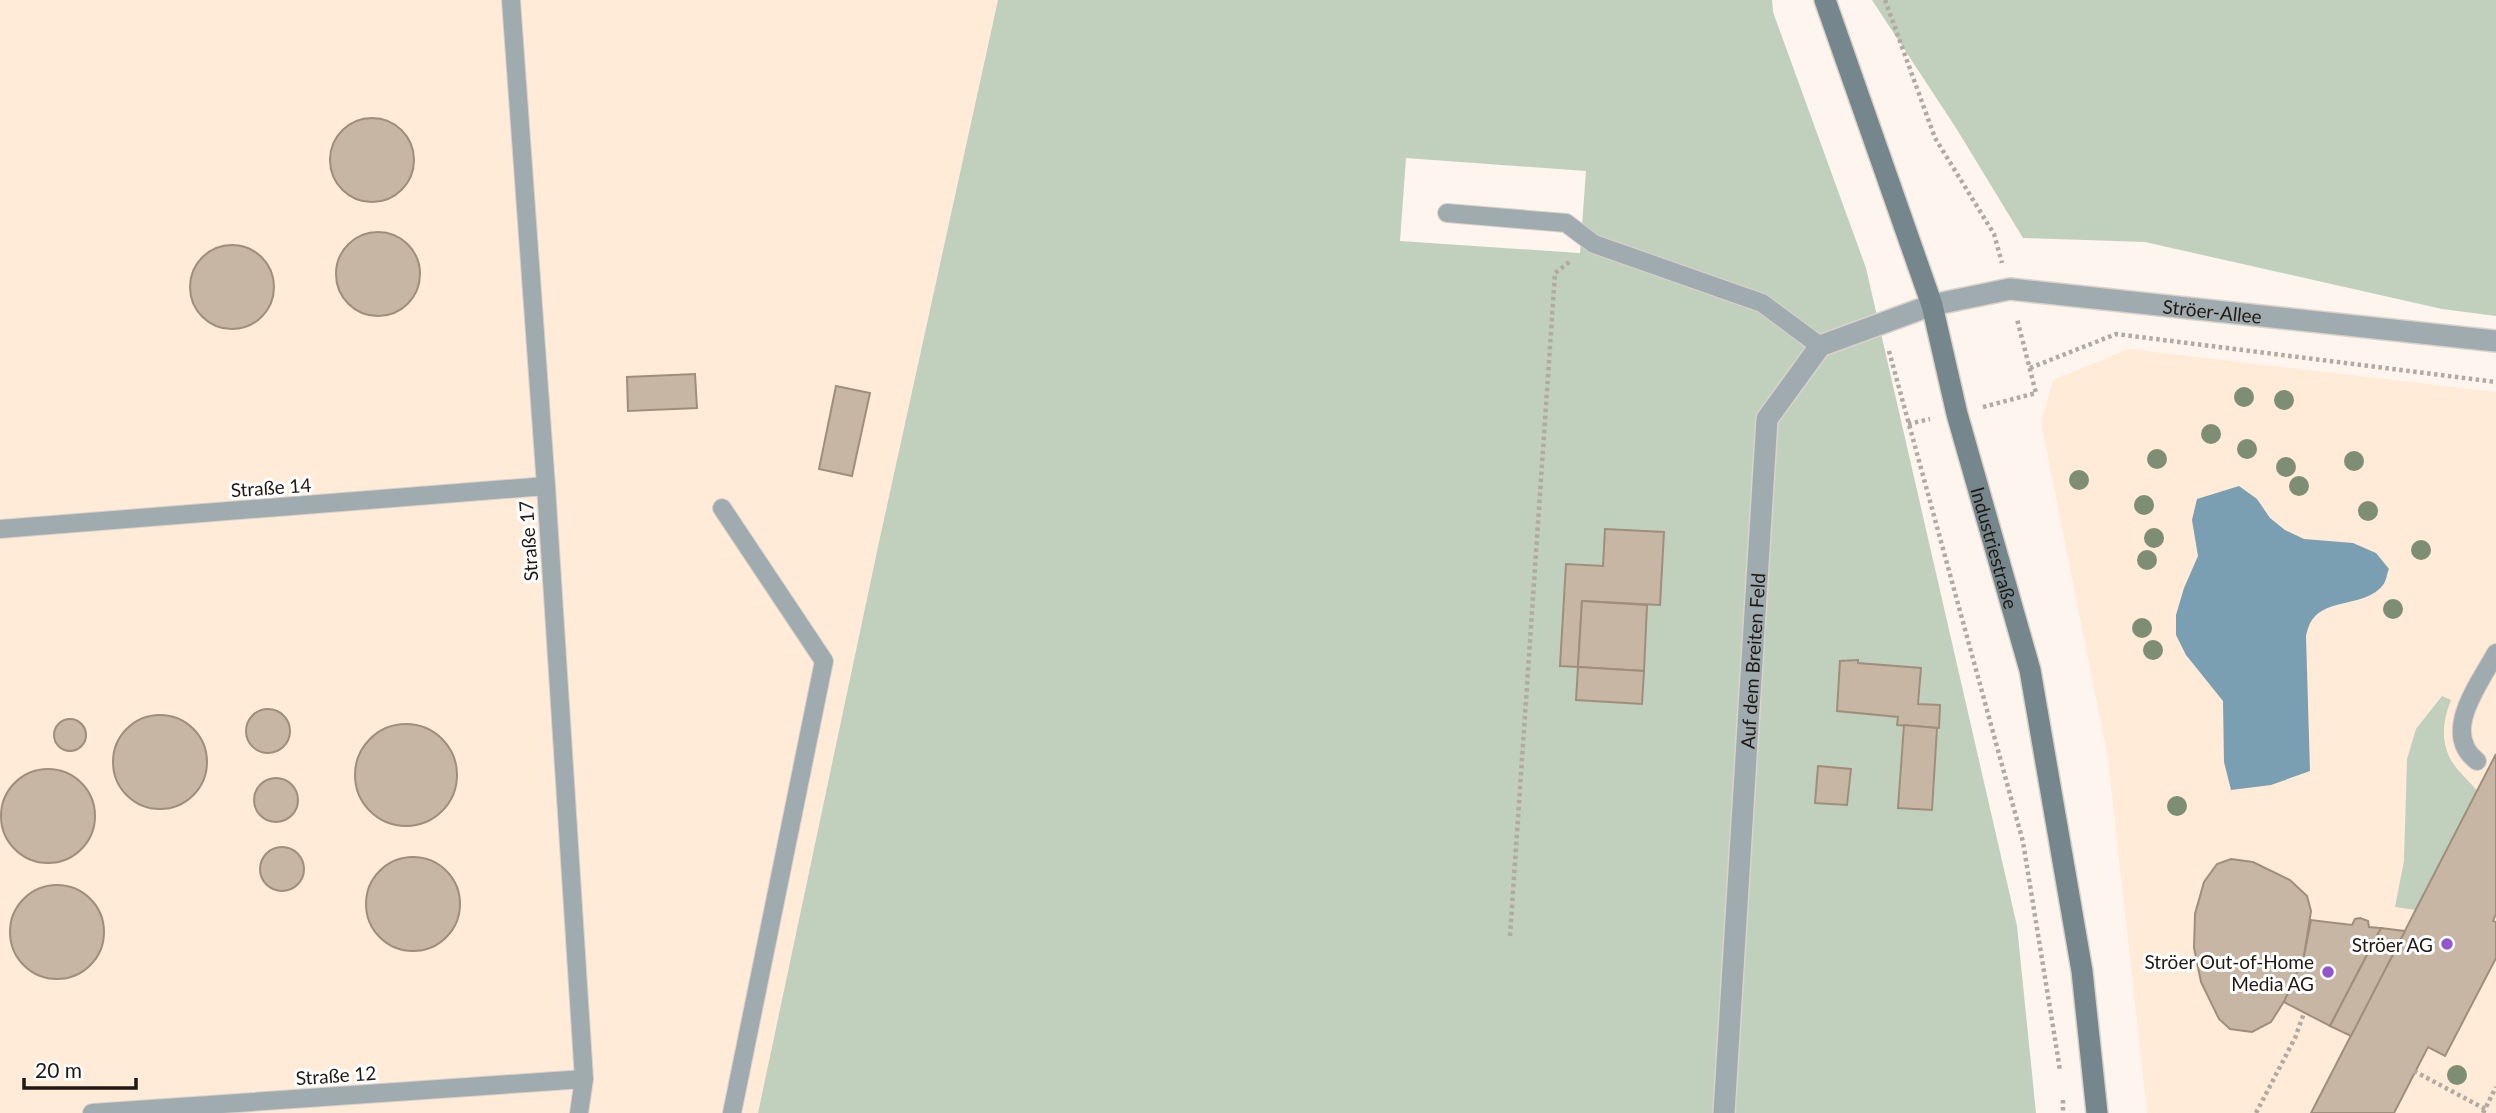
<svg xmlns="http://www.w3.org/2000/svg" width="2496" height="1113" font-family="Lato,sans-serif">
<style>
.built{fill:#ffebd7}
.green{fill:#c0d0bd;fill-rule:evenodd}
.water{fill:#7a9eb2}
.building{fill:#c8b6a5;stroke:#a08e7d;stroke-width:2}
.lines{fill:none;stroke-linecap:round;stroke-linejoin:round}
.lane-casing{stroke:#dad2cb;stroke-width:20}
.street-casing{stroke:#dad2cb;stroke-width:24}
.secondary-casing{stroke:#dad2cb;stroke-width:24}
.path{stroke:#b1a9a2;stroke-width:4.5;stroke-dasharray:3.5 3.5;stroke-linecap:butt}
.lane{stroke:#9fabaf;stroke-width:18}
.street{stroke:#9fabaf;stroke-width:21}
.secondary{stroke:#75878c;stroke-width:21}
.tree{fill:#7e8e74}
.poi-dot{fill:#9255cc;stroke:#fff;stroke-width:2.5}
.labels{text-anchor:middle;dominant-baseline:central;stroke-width:6;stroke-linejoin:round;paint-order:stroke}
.street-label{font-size:19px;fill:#201913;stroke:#fff}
.poi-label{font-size:19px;fill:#201913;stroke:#fff;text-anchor:end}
</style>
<rect width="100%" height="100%" fill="#fdf5ee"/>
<!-- built -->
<g class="built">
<polygon points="0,0 998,0 879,542 758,1113 0,1113"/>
<polygon points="2129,349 2496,392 2496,1113 2147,1113 2108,758 2041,422 2053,380"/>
</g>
<!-- green -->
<g class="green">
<path d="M998 0H1772L1773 12 1866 268 2017 926 2036 1113H758L879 542ZM1406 158 1586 171 1580 253 1400 241Z"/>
<polygon points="1872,0 2496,0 2496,316 2442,309 2145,242 2023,238 1956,128"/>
<path d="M2442 696 2451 700C2441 724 2440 749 2458 770 2464 777 2471 783 2477 791L2416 910 2395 907 2404 861 2407 759 2416 729Z"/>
</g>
<!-- water -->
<path class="water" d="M2239 486 2257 499 2270 518 2285 530 2304 539 2353 543 2376 553 2389 569C2387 573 2386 582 2383 585 2366 607 2327 598 2312 620 2309 624 2307 631 2306 636L2310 771 2271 785 2231 790 2224 762 2223 701 2186 655 2176 635V615L2184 588 2198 556 2192 520 2197 499Z"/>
<!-- building -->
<g class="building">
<circle cx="372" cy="160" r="42"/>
<circle cx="378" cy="274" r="42"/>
<circle cx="232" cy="287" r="42"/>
<polygon points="695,374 697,408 628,411 627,377"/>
<polygon points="836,386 870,393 852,476 819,469"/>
<polygon points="1605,529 1664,532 1660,605 1582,601 1578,667 1560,666 1566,564 1603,566"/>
<polygon points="1582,601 1647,605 1644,671 1578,667"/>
<polygon points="1858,660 1858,663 1921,668 1918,704 1940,705 1939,728 1897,725 1898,717 1837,711 1840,661"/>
<polygon points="1578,667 1644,671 1642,704 1576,700"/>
<circle cx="268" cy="731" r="22"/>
<circle cx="160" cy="762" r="47"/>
<circle cx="70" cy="735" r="16"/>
<circle cx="406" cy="775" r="51"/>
<polygon points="1904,725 1937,728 1932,810 1898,808"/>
<polygon points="2496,754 2496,914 2493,921 2496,922 2496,958 2445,1056 2428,1047 2394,1113 2311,1113"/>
<polygon points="1818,766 1851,769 1847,805 1815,803"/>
<circle cx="48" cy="816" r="47"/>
<circle cx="276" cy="800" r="22"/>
<circle cx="282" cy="869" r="22"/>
<circle cx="413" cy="904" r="47"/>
<polygon points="2231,859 2253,862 2290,880 2307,896 2311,911 2304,956 2288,995 2271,1022 2252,1032 2230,1029 2219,1019 2201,982 2194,948 2195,914 2204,882 2217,864"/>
<circle cx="57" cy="932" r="47"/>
<polygon points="2360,918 2368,921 2369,927 2381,928 2330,1026 2284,1002 2304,956 2311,920 2352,925 2355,919"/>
<polygon points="2381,928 2405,931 2351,1036 2330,1026"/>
</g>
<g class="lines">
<!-- lane casing -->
<g class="lane-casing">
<g id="lane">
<polyline points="511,0 546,486 584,1079 579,1113"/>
<polyline points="1447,213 1566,223 1594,244 1762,303 1820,346"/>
<polyline points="722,508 824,661 732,1113"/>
<polyline points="0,529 546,486"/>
<path d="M2477 761C2440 733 2480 683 2496 653"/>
<polyline points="92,1113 584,1079"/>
</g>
</g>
<!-- street casing -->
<g class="street-casing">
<g id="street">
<path id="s1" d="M1724 1113 1767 419 1820 346 1932 305 2010 289 2496 341"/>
</g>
</g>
<!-- secondary casing -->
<g class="secondary-casing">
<g id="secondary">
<path id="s2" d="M1825 0 1932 305 1957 414 2030 670 2082 971 2097 1113"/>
</g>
</g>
<!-- path -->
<g class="path">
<polyline points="1885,0 1935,138 1994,234 2002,263"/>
<polyline points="1889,351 2023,842 2060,1070"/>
<polyline points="2030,368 2116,334 2496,382"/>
<polyline points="1983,407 2036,393 2017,319"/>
<polyline points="1908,424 1930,419"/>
<polyline points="1510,936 1555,273 1572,260"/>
<polyline points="2414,1071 2485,1109"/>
<polyline points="2063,1100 2063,1113"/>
<polyline points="2256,1113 2295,1038 2304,1013"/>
<polyline points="2483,1113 2496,1087"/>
</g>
<!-- lane -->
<use href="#lane" class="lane"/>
<!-- street -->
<use href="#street" class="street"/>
<!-- secondary -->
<use href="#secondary" class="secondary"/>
</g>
<!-- trees -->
<g class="tree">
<circle cx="2244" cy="397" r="10"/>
<circle cx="2284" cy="400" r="10"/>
<circle cx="2211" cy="434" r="10"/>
<circle cx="2247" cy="449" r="10"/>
<circle cx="2157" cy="459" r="10"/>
<circle cx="2354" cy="461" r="10"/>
<circle cx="2286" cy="467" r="10"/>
<circle cx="2079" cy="480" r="10"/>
<circle cx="2299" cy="486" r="10"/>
<circle cx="2144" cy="505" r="10"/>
<circle cx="2368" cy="511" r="10"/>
<circle cx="2154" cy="538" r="10"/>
<circle cx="2421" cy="550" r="10"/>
<circle cx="2147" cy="560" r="10"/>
<circle cx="2393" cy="609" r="10"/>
<circle cx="2142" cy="628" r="10"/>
<circle cx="2153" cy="650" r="10"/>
<circle cx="2177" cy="806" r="10"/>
<circle cx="2457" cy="1075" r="10"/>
</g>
<!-- markers -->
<g class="poi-dot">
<circle cx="2447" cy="944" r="7"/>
<circle cx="2328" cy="972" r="7"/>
</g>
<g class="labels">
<!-- street labels -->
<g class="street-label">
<text stroke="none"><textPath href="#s1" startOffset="1188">Ströer-Allee</textPath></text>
<text transform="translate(271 487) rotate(-4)">Straße 14</text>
<text transform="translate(528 541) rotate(-94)">Straße 17</text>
<text stroke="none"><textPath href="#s2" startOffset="574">Industriestraße</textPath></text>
<text stroke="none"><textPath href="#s1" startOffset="453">Auf dem Breiten Feld</textPath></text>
<text transform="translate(336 1075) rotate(-4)">Straße 12</text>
</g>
<!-- poi labels -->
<g class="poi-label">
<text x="2433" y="944">Ströer AG</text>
<text x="2314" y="961">Ströer Out-of-Home<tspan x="2314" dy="22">Media AG</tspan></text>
</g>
</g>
<!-- scale -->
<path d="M24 1078v10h112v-10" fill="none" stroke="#201913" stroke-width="3.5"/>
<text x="35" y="1078" font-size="21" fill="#201913" stroke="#ffffff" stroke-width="5" paint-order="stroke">20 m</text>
</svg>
